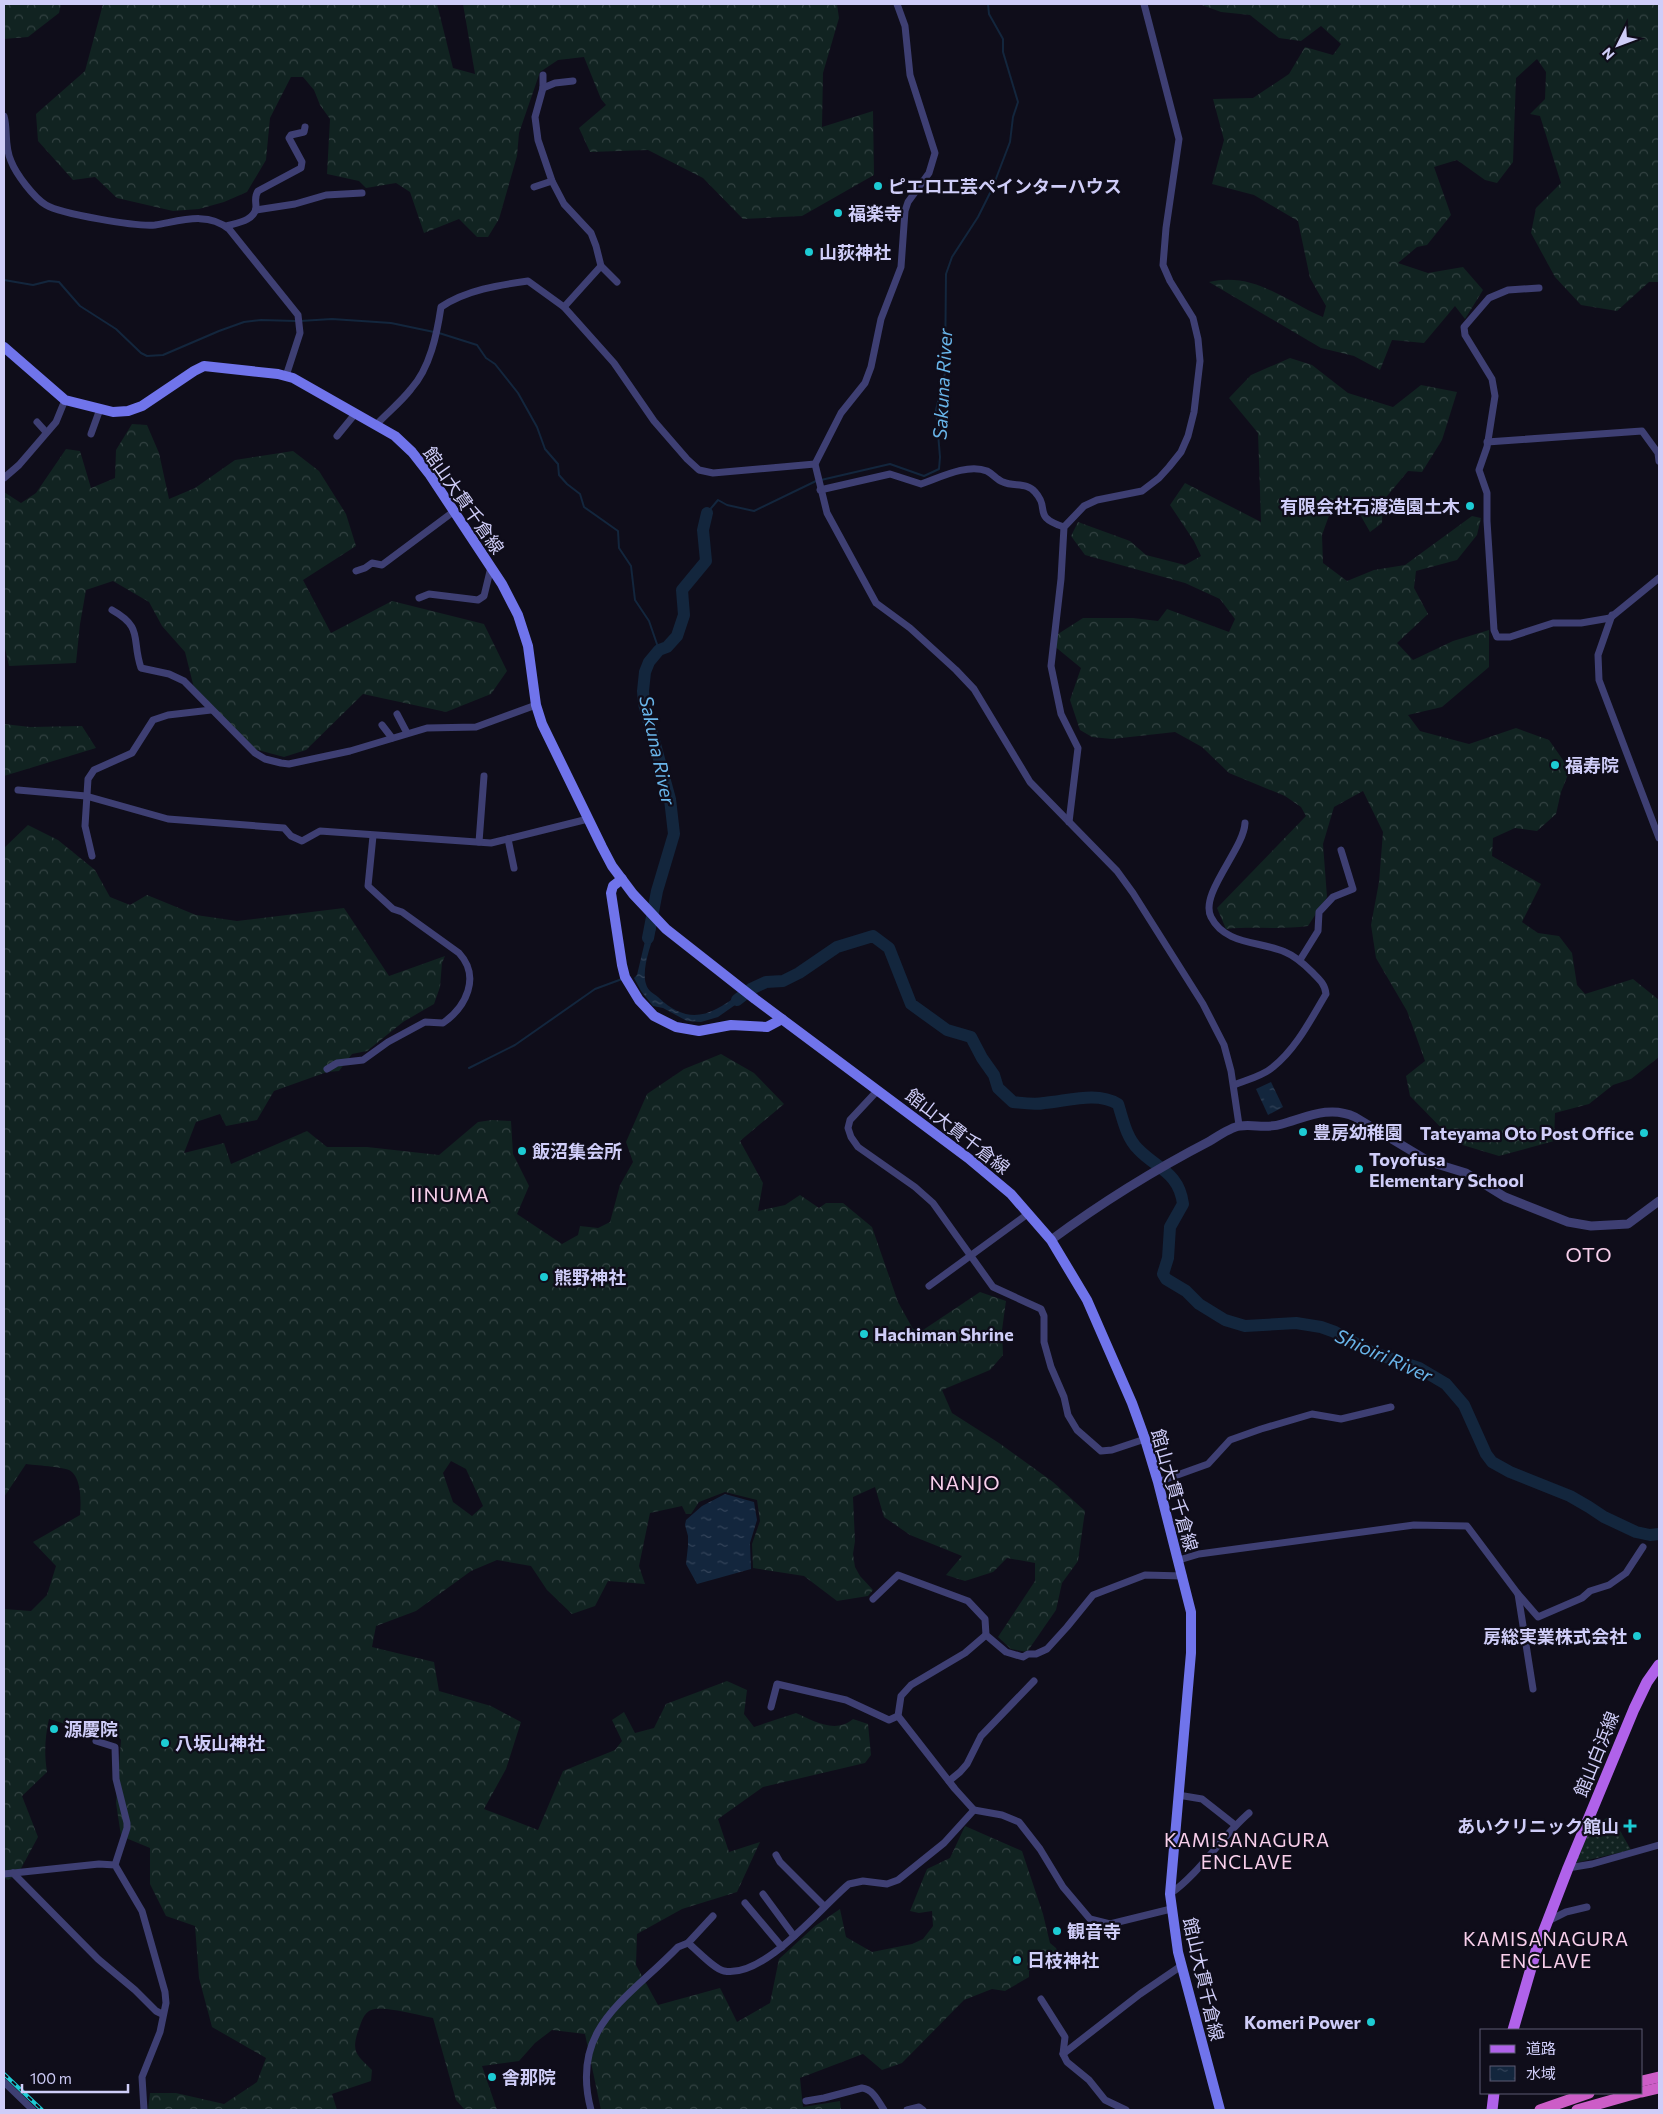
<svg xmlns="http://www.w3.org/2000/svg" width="1663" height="2114" font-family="Commissioner,'Noto Sans JP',sans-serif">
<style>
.grass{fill:url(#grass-dots)}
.forest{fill:url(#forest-crowns);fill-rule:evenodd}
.water{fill:url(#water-ripples)}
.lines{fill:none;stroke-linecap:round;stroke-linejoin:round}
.stream{stroke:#13263d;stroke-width:2}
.river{stroke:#13263d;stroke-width:12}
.minor{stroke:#3e3f73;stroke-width:7}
.tertiary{stroke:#3e3f73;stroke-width:9}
.secondary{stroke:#7074eb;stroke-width:10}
.primary{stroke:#b062ea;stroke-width:11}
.trunk{stroke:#cc5dc7;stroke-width:11}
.rail-casing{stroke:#1dcbd4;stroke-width:4}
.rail{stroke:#0f0d1a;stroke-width:2;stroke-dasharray:5.5;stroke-linecap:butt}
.poi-dot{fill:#1dcbd4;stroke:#0f0d1a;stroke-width:2}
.labels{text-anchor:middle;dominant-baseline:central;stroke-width:4.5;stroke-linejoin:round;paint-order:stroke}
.poi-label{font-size:18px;font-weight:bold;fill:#cfcdf8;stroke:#0f0d1a;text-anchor:start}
.street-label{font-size:18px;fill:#cfcdf8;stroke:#0f0d1a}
.water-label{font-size:19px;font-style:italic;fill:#69b5ea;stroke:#0f0d1a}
.neighbourhood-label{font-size:19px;letter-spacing:1px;fill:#f8cfeb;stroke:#0f0d1a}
.quarter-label{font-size:20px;letter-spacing:1px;fill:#f8cfeb;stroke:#0f0d1a}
</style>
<defs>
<pattern id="grass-dots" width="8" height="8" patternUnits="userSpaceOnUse" patternTransform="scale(1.25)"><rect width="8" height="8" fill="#112321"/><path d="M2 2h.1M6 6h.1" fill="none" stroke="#334242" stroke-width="1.8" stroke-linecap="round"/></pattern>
<pattern id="forest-crowns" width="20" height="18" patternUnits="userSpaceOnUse" patternTransform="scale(1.25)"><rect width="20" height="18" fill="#112321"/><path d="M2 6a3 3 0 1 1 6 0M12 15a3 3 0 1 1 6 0" fill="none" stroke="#334242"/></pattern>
<pattern id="water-ripples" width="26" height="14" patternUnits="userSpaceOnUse" patternTransform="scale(1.25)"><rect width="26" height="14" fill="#13263d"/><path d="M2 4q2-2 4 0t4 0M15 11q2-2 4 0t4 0" fill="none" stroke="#34445a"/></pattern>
</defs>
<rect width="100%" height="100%" fill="#0f0d1a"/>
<!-- grass -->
<polygon class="grass" points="1611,1815 1631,1850 1575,1863 1592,1821 1602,1821"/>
<!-- forest -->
<g class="forest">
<polygon points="4,4 61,4 59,13 28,37 4,39"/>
<polygon points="103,4 437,4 453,68 475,74 463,4 837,4 839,18 823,73 822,127 873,111 874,175 802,216 743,219 703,178 648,150 590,152 579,128 606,105 601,99 584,57 558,60 540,72 519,133 517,156 499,219 488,237 477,237 459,219 424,233 410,192 396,183 366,188 359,181 327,174 330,119 320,105 314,90 303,77 291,77 270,118 266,160 247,192 224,202 199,209 173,211 117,198 95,177 73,180 38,141 36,114 85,71"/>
<path d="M1199 4H1659V282H1649L1617 311 1581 305 1555 277 1531 233 1536 208 1561 183 1540 116 1530 114 1545 99 1546 72 1537 59 1516 78 1513 162 1497 183 1485 180 1457 160 1434 167 1451 215 1427 245 1417 247 1398 263 1428 273 1463 267 1483 290 1465 319 1455 306 1424 343 1392 340 1380 370 1354 356 1321 348 1209 282C1254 271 1285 301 1323 317L1326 306 1310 278 1298 221 1254 195 1212 184 1224 140 1213 99 1253 98 1289 74 1305 47 1333 55 1341 44 1321 26 1301 41 1279 38 1250 15 1221 12Z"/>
<path d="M1290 358 1312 365 1348 393 1393 407 1421 385 1457 392 1442 440 1422 472 1408 471 1383 501 1382 523 1370 532 1358 511 1331 510 1322 535 1323 563 1347 581 1374 570 1405 565 1472 516 1481 518 1477 535 1457 560 1416 571 1414 588 1428 614 1397 643 1413 660 1453 641 1489 630V667L1442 707 1408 715 1420 731 1469 744 1516 728 1549 740 1570 770 1561 792 1556 814 1537 831 1515 828 1493 838 1492 856 1541 884 1522 922 1538 933 1559 936 1572 953 1577 985 1585 994 1633 979 1659 1000V1057L1631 1079 1613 1085 1589 1104 1555 1113 1554 1141 1499 1156 1456 1143 1410 1096 1406 1076 1425 1061 1407 1011 1376 958 1371 925 1379 882 1383 832 1363 791 1334 807 1323 844 1327 897 1308 926C1280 930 1253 926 1226 929L1217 908 1306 816 1301 807 1285 796 1229 773 1202 747 1175 732 1112 739 1092 737 1080 730 1070 700 1081 668 1053 645 1058 634 1083 618H1133L1158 621 1167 609 1229 632 1235 619 1220 599 1185 583 1085 555 1071 536 1078 522 1130 541 1146 555 1185 565 1201 556 1194 541 1170 505 1185 483 1261 522 1258 433 1229 398 1251 375Z"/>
<polygon points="132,424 147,425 159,453 169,499 195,488 235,460 293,451 319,471 346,514 356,546 303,580 331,633 392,601 484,624 507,671 491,694 446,712 363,694 306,750 284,757 250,748 194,688 185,652 162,626 149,602 113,581 86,590 80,624 76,663 9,666 4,644 4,492 21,503 36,493 66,449 80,451 91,488 115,478 116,450"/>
<polygon points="4,724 30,727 82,726 96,748 4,776"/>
<path d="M28 825 58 840 95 870 110 897 130 905 147 895 196 915 237 921 344 908 389 976 445 956 442 963 440 987 434 1004 403 1022 367 1051 352 1054 339 1071 327 1072 274 1091 257 1120 226 1126 220 1114 196 1122 184 1153 224 1143 231 1164 307 1131 327 1147H367L439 1155 478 1122 492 1120 511 1121 513 1154 529 1186 517 1214 562 1244 578 1235 580 1226 598 1228 610 1222 620 1185 633 1162 626 1142 647 1094 684 1069 721 1054 754 1073 784 1104 740 1141 763 1183 758 1211 785 1205 800 1195 819 1208 826 1203H843L872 1227 898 1302 913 1329 923 1330 980 1292 1006 1301 1002 1330 1003 1355 990 1370 942 1390 952 1413 999 1443 1053 1482 1085 1511 1078 1561 1062 1583 1056 1610 1027 1652 1011 1649 998 1637 1035 1581V1563L1007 1558 993 1572 965 1581 946 1575 962 1556 910 1535 884 1517 875 1487 853 1497 855 1541 853 1554 855 1567 860 1576 873 1590 868 1596 837 1601 804 1576 753 1568 752 1544 760 1521 757 1500 725 1492 699 1502 691 1514H686L682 1506 650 1513 639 1566 645 1584 608 1581 595 1606 572 1614 547 1590 531 1566 497 1560 471 1571 416 1611 376 1626 372 1647 434 1662 439 1691 491 1706 521 1722 506 1769 484 1809 538 1830 563 1771 615 1750 622 1741 612 1720 624 1712 635 1733 654 1728 666 1704 727 1681 747 1690 744 1714 754 1727 796 1713C814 1721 835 1734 853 1719L868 1724 871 1755 865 1763 763 1787 718 1819 729 1852 760 1842 737 1892 682 1909 637 1934 636 1965 658 2005 720 1988 737 2022 770 2003 779 1959 815 1926 840 1909 846 1937 872 1952 912 1944 923 1939 933 1926 932 1911 919 1913 910 1911 927 1869 950 1858 965 1826 1022 1851 1043 1914 1050 1943 1056 1948 1059 1955 1029 1971V1977L1005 1991 992 1989 964 2000 902 2063 882 2070 863 2054 800 2078 803 2107 840 2101 841 2110H601L585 2034 552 2030 535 2043 519 2061 482 2066 497 2110H465L456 2100 433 2018C420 2016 380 2004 369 2011 362 2016 361 2024 358 2031 351 2053 357 2055 372 2070L371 2081 332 2094 337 2110H148L150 2093H176L224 2104 257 2082 266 2058 212 2027 199 1978 195 1926 166 1916 150 1884V1848L121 1836 116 1803 121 1740 111 1727 96 1722C76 1733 70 1724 49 1719 45 1737 44 1753 47 1772L22 1796 38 1837 18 1874 8 1880 4 1878V1609L31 1611 47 1595 56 1566 33 1542 80 1515C81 1502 82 1477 69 1470 63 1467 34 1465 26 1464L4 1497V848ZM451 1461 466 1469 483 1506 472 1516 453 1502 443 1473Z"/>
</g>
<!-- water -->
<g class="water">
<path d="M647 920 656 928C652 942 641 969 646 984 648 991 653 993 658 997 688 1026 711 1016 739 994L745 998 718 1017 701 1022 687 1021 663 1008 653 1006 641 991 634 978 637 975 646 937 644 932Z"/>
<polygon points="1271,1082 1283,1107 1268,1115 1256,1089"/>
<polygon points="725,1494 754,1502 757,1520 750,1543 751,1569 697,1584 686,1564 688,1546 688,1536 685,1525 686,1520 702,1506"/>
</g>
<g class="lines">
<!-- stream -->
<g class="stream">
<polyline points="4,280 33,285 49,281 59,282 80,306 116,329 141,353 147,356 163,355 219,331 244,322 261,320 296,321"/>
<polyline points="300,321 332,319 391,323 434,332"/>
<polyline points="439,333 477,345 486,358 495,364 518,393 537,427 545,449 558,464 559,475 567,484 580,494 584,507 618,531 619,548 631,566 635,600 649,621 659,650"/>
<polyline points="821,480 890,464 924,476 939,469 940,457 936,410 945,373 946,274 952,257 978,217 992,189 1010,142 1013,117 1018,102 1003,52 1003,39 989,14 988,4"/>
<polyline points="707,513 718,500 727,505 754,511 816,481"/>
<polyline points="469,1068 515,1045 595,989 622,979"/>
</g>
<!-- river -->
<g class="river">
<polyline points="648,938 657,891 674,834 670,799 644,704 643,691 645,672 649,662 659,650 667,647 677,636 684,615 682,590 706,561 703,530 707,513"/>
<path d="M737 1000 751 989 766 982 783 981 799 973 837 947 873 936 889 948 911 1004 947 1030 971 1037 982 1058 994 1075 998 1088 1013 1102C1023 1103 1034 1105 1044 1103 1068 1101 1097 1091 1118 1104 1123 1119 1126 1137 1138 1149 1157 1169 1179 1172 1183 1204L1170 1227 1168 1258 1163 1274 1166 1279 1186 1291 1199 1304 1225 1320 1245 1326 1296 1323 1321 1327 1335 1332 1371 1352 1419 1368 1446 1384 1464 1405 1486 1454 1492 1462 1510 1472 1570 1496 1589 1507 1604 1517 1636 1532 1650 1535 1659 1534"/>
</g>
<!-- minor -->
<g class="minor">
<polyline points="897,4 905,26 910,75 935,153 929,173 908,202 905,211 901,267 881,319 871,367 865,383 841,413 815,464 827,513 876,603 910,628 956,670 974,689 1030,782 1117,871 1133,893 1203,1004 1224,1045 1231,1071 1239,1125"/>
<polyline points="543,75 543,88 535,117 538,140 552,181 564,204 591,233 596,246 601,266 617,282"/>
<polyline points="543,88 555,83 573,81"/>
<path d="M4 116C8 130 4 146 11 161 16 174 34 198 46 205 61 214 138 227 155 225 180 221 207 211 229 229L298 315 300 333 286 376"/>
<polyline points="534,187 552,181"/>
<polyline points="256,210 295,204 326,195 362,193"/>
<path d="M226 226C236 223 255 221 256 207 256 201 254 197 258 191L301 168 302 162 289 138 291 135 304 132 305 127"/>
<polyline points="1539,288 1508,290 1489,298 1464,327 1465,335 1492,379 1495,396 1487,447 1479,470 1487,493 1487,521 1494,630 1497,637 1510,637 1553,623 1581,623 1610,618 1659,578"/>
<polyline points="564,307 601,266"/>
<polyline points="37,422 46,432"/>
<path d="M376 425C387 413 401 402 411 389 430 368 437 334 441 307 466 290 499 285 528 281L564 307 614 363 654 421 687 459 699 470 713 473 815 464"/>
<polyline points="91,434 100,409"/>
<polyline points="337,436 355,414"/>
<polyline points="1487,442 1642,431 1658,453 1659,461"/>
<polyline points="4,478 19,465 56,422 65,400"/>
<path d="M820 490 890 474 921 484C939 478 967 463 987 471 993 474 997 480 1003 482 1014 487 1027 482 1035 492 1051 509 1031 516 1064 527"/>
<polyline points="356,571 365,568 372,563 382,565 453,512"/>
<polyline points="419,598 429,594 478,600 484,596 491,567"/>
<path d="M112 610C144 628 131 638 141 668L169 674 184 681 255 753 265 759 281 763 289 764 350 751 427 728 476 727 536 705"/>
<polyline points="1612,615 1598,655 1599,680 1659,838"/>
<polyline points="397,714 407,733"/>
<polyline points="382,725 392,738"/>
<polyline points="18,790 86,796 168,819 284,828 291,836 302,841 320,831 491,843 588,819"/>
<polyline points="1069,822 1078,748 1061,714 1051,666 1061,579 1064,527 1084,506 1097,500 1142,491 1159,478 1169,467 1181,452 1188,436 1194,412 1200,361 1198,339 1193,318 1170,281 1163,265 1166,228 1179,139 1144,4"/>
<polyline points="508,839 514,868"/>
<polyline points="479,842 484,776"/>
<polyline points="92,856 85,826 88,779 94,770 132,753 153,720 168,715 211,710"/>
<polyline points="1300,960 1318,931 1319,912 1333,897 1353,889 1341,850"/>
<path d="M327 1069 337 1063 363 1060 388 1042 425 1022 443 1023C466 1007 481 977 459 953L402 912 393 909 368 886 373 836"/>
<path d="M1234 1085C1246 1080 1263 1076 1273 1067 1296 1049 1311 1019 1326 994 1325 984 1319 979 1312 972 1304 964 1295 956 1285 952 1260 941 1225 945 1211 917 1199 894 1244 849 1245 823"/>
<polyline points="878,1090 850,1120 848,1128 851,1137 858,1147 915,1187 933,1203 993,1287 1041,1309 1044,1316 1044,1342 1051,1367 1064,1397 1068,1415 1077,1430 1101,1451 1112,1450 1145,1439"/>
<polyline points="929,1286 1029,1213"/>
<polyline points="1158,1482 1208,1464 1230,1440 1261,1429 1312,1414 1341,1419 1391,1407"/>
<polyline points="1179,1560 1199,1554 1414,1525 1467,1526 1518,1594 1533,1689"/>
<polyline points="1518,1594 1538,1617 1582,1598 1590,1591 1609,1585 1626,1573 1643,1547"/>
<polyline points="873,1599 898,1575 968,1601 985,1619 986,1635 1006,1652 1023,1657 1028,1654 1036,1654 1047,1649 1067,1627 1093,1595 1145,1575 1183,1576"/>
<polyline points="986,1635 965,1653 911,1685 901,1696 898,1716 955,1789 974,1810 1002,1815 1019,1822 1040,1849 1063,1887 1090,1919 1110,1924 1171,1909"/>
<polyline points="771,1707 777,1684 846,1700 889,1720 898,1716"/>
<polyline points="96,1741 115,1747 116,1779 127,1823 127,1828 115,1865"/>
<polyline points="949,1781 960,1772 967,1764 981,1736 1034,1681"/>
<polyline points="1178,1795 1202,1799 1235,1825"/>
<polyline points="776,1855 780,1862 824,1906"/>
<polyline points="1568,1868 1592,1864 1659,1845"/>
<polyline points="13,1873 98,1959 135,1990 156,2011 162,2014"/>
<polyline points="4,1874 99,1864 115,1865 142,1911 165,1992 166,2003 160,2032 142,2077 144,2110"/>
<polyline points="763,1894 794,1936"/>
<path d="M1170 1894C1201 1872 1220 1838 1249 1813"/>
<polyline points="745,1903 782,1947"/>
<polyline points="1548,1921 1566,1912 1587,1907"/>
<path d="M688 1943C697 1950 714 1969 724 1971 764 1979 821 1907 849 1884L863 1881 887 1884 898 1880 944 1843 974 1810"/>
<polyline points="1041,1999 1065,2037 1063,2054 1067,2062 1089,2080 1105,2100 1126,2110"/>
<polyline points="1063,2054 1140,1994 1181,1966"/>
<polyline points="4,2082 33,2110"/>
<path d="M806 2101 824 2098 862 2088C873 2089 878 2101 884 2110"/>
<path d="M591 2110C569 2027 628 1999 678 1947L688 1943 713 1916"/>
<polyline points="907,2110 919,2107 923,2110"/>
</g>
<!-- tertiary -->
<path class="tertiary" d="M1051 1240C1101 1203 1154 1170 1210 1141 1218 1136 1231 1127 1240 1126 1254 1124 1267 1129 1282 1124 1307 1117 1330 1105 1355 1117L1430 1162 1466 1173 1505 1197 1568 1222 1591 1226 1628 1224 1659 1201"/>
<!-- secondary -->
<g class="secondary">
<polyline points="4,347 65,400 113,412 128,411 142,406 194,371 204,366 278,374 293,378 395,436 412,452 430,475 502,584 518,615 528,646 536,705 542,724 602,847 612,866 633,894 666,929 755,999 968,1158 1011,1194 1051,1240 1087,1300 1132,1403 1145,1439 1158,1482 1191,1612 1191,1653 1170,1894 1178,1952 1220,2110"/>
<polyline points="622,879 613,886 611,893 622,965 625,977 639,1000 654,1016 676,1027 699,1031 731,1025 767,1027 782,1019"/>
</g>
<!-- primary -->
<g class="primary">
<polyline points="1513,2030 1536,1951 1568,1868 1634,1709 1647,1682 1659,1665"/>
<polyline points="1492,2110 1494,2093"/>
</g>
<!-- trunk -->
<g class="trunk">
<polyline points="1642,2081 1659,2077"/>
<polyline points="1642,2092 1659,2088"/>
<polyline points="1540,2110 1589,2093"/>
<polyline points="1577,2110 1637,2093"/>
</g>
<!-- rail casing -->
<g class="rail-casing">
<polyline id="rail" points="4,2074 42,2110"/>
</g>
<!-- rail -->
<use href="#rail" class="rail"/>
</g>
<!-- markers -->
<g class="poi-dot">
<circle cx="878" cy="186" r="5"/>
<circle cx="838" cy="213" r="5"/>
<circle cx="809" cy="252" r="5"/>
<circle cx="1470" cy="506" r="5"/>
<circle cx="1555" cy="765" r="5"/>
<circle cx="1303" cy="1132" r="5"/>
<circle cx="1644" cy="1133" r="5"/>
<circle cx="522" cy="1151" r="5"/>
<circle cx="1359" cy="1169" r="5"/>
<circle cx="544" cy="1277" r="5"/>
<circle cx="864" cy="1334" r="5"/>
<circle cx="1637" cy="1636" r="5"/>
<circle cx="54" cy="1729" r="5"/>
<circle cx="165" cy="1743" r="5"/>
<path d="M1627.5 1818.5h5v5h5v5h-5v5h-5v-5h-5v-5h5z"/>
<circle cx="1057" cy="1931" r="5"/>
<circle cx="1017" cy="1960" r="5"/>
<circle cx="1371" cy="2022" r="5"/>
<circle cx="492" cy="2077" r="5"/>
</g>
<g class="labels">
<!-- poi labels -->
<g class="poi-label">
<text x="888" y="186">ピエロ工芸ペインターハウス</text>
<text x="848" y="213">福楽寺</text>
<text x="819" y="252">山荻神社</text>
<text x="1460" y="506" text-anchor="end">有限会社石渡造園土木</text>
<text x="1565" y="765">福寿院</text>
<text x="1313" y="1132">豊房幼稚園</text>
<text x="1634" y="1133" text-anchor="end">Tateyama Oto Post Office</text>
<text x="532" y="1151">飯沼集会所</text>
<text x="1369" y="1159">Toyofusa<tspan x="1369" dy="21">Elementary School</tspan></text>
<text x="554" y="1277">熊野神社</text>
<text x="874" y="1334">Hachiman Shrine</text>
<text x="1627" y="1636" text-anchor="end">房総実業株式会社</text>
<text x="64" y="1729">源慶院</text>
<text x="175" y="1743">八坂山神社</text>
<text x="1619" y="1826" text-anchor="end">あいクリニック館山</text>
<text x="1067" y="1931">観音寺</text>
<text x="1027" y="1960">日枝神社</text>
<text x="1361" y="2022" text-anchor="end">Komeri Power</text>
<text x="502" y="2077">舎那院</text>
</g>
<!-- street labels -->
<g class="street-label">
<text transform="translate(464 500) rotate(55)">館山大貫千倉線</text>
<text transform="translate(958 1131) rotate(38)">館山大貫千倉線</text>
<text transform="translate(1175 1490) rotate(74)">館山大貫千倉線</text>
<text transform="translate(1596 1754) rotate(-68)">館山白浜線</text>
<text transform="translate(1204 1979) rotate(77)">館山大貫千倉線</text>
</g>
<!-- water labels -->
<g class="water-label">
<text transform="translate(942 384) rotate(-87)">Sakuna River</text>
<text transform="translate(658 750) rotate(78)">Sakuna River</text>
<text transform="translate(1384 1355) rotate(24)">Shioiri River</text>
</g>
<!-- neighbourhood labels -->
<g class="neighbourhood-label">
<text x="1247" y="1839">KAMISANAGURA<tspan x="1247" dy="22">ENCLAVE</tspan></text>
<text x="1546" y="1938">KAMISANAGURA<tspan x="1546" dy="22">ENCLAVE</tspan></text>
</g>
<!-- quarter labels -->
<g class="quarter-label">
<text x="450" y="1194">IINUMA</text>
<text x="1589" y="1254">OTO</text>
<text x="965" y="1482">NANJO</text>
</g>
</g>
<!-- border -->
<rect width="1663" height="2114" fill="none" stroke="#cfcdf8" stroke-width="10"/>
<!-- legend -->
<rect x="1480" y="2029" width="162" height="65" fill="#0f0d1a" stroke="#5c5a73"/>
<rect x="1490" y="2045" width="25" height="8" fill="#b062ea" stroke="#5c5a73"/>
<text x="1526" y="2054" font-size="15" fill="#cfcdf8">道路</text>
<rect x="1490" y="2066" width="25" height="15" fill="url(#water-ripples)" stroke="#5c5a73"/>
<text x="1526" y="2079" font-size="15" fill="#cfcdf8">水域</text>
<!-- north arrow -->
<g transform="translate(1618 45) rotate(228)" stroke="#0f0d1a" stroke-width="4" paint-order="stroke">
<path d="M0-4L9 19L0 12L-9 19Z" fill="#cfcdf8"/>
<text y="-8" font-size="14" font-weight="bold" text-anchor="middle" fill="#cfcdf8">N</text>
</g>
<!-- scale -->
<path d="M22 2084v8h106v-8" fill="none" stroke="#cfcdf8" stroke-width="2.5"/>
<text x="30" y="2084" font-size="15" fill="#cfcdf8" stroke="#0f0d1a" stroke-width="4" paint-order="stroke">100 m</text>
</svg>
